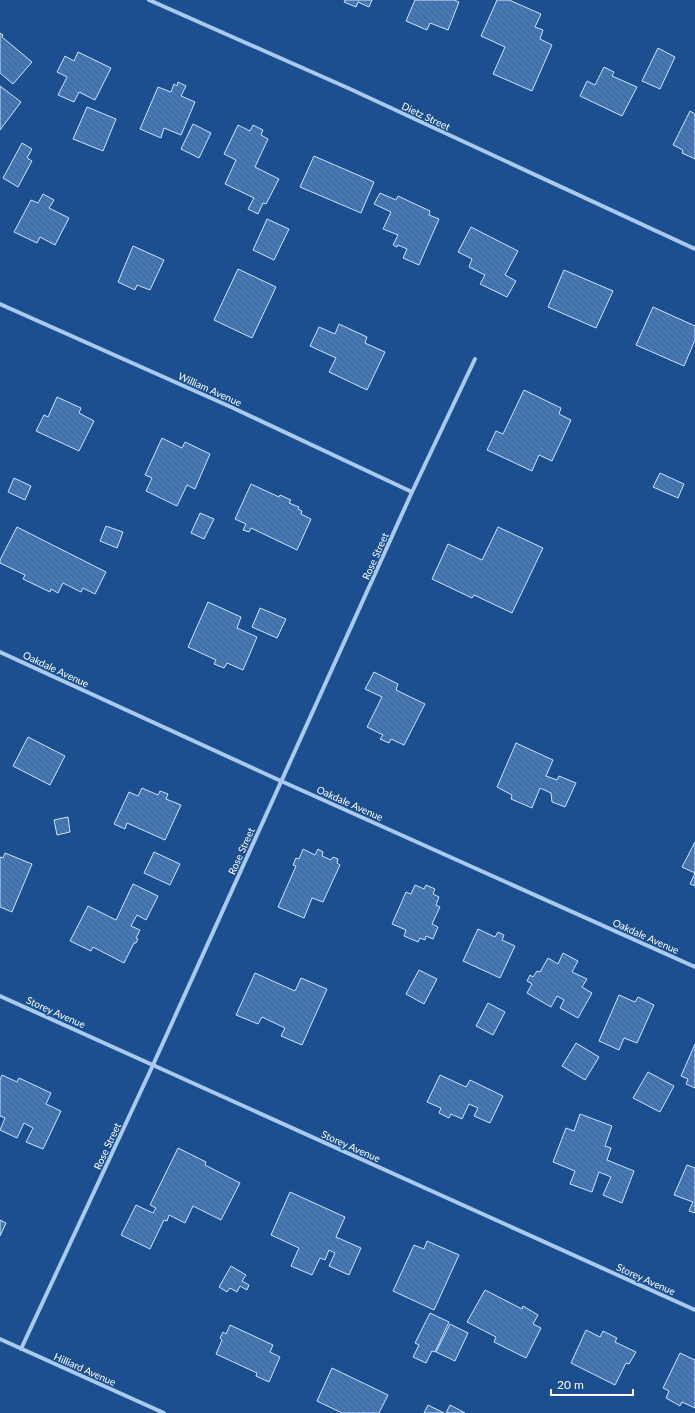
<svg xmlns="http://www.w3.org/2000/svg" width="695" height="1413" font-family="Lato,sans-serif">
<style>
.building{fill:url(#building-back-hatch);stroke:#cfe3fa}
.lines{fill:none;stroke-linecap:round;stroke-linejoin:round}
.street{stroke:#a9c9ee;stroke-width:4}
.labels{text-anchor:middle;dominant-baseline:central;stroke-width:3;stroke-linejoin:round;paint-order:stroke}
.street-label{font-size:10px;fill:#fff;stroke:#1b4f8f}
</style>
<defs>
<pattern id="building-back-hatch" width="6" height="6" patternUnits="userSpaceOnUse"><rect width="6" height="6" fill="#4478b7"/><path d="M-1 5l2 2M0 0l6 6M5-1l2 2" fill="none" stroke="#486282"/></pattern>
</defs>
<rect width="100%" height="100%" fill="#1b4f8f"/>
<!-- building -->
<g class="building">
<polygon points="345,0 372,0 369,7 358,2 356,7 344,2"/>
<polygon points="415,0 454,0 459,2 448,30 430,23 427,30 406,21"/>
<polygon points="497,0 509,0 541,14 535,27 543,30 540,39 552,45 532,91 493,74 505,47 481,36"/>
<polygon points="0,33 3,35 2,37 32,62 13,84 0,73"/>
<polygon points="658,48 675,57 660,89 642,81"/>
<polygon points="78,52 111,68 95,100 79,92 74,102 58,95 67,77 57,72 65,56 74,61"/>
<polygon points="604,67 614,72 612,76 637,87 622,116 580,96 587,81 595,85"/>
<polygon points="178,82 186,86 181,96 195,102 181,135 164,128 161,138 140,129 158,87 171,92 174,84 177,86"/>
<polygon points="0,86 21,102 0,130"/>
<polygon points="87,107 116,119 103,151 73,139"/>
<polygon points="690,111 695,114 695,159 682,153 683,150 673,145"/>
<polygon points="193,124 211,133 199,158 181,149"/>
<polygon points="238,125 250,131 253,125 263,130 261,135 268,139 255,167 279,179 266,204 263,203 258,214 248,209 254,198 225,184 236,160 224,154"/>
<polygon points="22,143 32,149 27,158 32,161 18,187 3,178"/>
<polygon points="314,156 374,182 361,213 300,187"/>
<polygon points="380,193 396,200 398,196 430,211 429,215 439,219 419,265 403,258 407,249 398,245 397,247 393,245 398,235 383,229 391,212 374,204"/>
<polygon points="43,194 54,200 49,208 69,218 55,245 40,237 37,243 14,232 31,200 38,203"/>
<polygon points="267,219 289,229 274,260 253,250"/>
<polygon points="471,227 518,251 505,275 516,281 507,297 480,284 485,275 469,267 472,259 458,252"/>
<polygon points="133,246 164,260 150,290 137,285 135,290 118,282"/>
<polygon points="238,269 276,287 252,338 214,320"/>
<polygon points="564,270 613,291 596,328 548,307"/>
<polygon points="653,307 695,326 695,340 684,366 636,345"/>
<polygon points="339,324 367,337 365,343 385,352 367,390 329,372 336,358 310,346 319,327 335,334"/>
<polygon points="524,390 561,408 559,414 571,420 552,461 539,455 532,471 487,450 496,431 503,434"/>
<polygon points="57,397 81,408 79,413 94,421 79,451 36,431 44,415 48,417"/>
<polygon points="162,438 182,448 185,442 210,454 195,489 187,485 177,506 146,491 152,478 145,475"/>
<polygon points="660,473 684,484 678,498 653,487"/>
<polygon points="14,478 31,486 25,500 8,492"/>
<polygon points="251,484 279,497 280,495 291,500 289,503 299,507 298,509 302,511 301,514 311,519 297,550 251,528 249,532 243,530 246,524 235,519"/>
<polygon points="200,513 214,519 204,539 191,533"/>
<polygon points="106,526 123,532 117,548 100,541"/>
<polygon points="17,527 106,572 95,594 83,588 81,592 63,583 58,593 51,589 50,592 23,579 25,575 0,563 0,560"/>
<polygon points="498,527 543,548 512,613 474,595 472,598 432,579 448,544 482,560"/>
<polygon points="208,602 241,617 237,628 257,637 243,670 227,663 224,668 214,664 216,660 188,647"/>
<polygon points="260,608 286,619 277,638 252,627"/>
<polygon points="374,672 398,684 396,690 425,704 404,745 391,739 389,743 380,739 383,735 367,727 382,697 365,689"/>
<polygon points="28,737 65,756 50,785 13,766"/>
<polygon points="516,743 553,760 546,776 557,780 559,776 576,783 565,807 552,802 551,793 540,788 532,808 511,799 512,795 497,787"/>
<polygon points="142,788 158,795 160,791 168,794 166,799 181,805 165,840 127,823 125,829 114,824 129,792 138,796"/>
<polygon points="68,817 70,832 57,835 54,820"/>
<polygon points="695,842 695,886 690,884 695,873 682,867"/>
<polygon points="303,849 315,855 318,849 323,852 322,856 331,860 333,857 338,859 337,863 340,865 323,902 312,898 304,918 278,907 296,866 293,865 296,858 299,859"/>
<polygon points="154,852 180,864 170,885 144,873"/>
<polygon points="5,853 32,864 12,912 0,907 0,857 3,858"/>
<polygon points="133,884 158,896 146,920 137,915 131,926 140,930 136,938 138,939 136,943 134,943 124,963 93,947 91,951 70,941 88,906 116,920"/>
<polygon points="415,885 424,889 426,885 435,889 433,894 439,897 436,905 440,907 432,924 438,927 433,939 426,936 425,940 420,938 418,942 404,936 406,930 392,924 406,892 411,894"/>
<polygon points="478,929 495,937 498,932 504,935 502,940 515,946 500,978 463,961"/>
<polygon points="563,953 578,961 572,972 587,979 582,987 592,993 578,1018 560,1008 564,1000 557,996 551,1007 527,993 532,984 527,981 530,975 533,977 537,971 540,972 548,958 558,964"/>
<polygon points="419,970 437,979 424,1004 406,994"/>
<polygon points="255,973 295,991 301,978 327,989 302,1045 281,1036 285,1028 262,1017 258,1024 236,1015"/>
<polygon points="619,995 635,1002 638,997 654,1005 637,1043 624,1038 619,1050 599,1041"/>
<polygon points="488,1003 505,1012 493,1035 476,1026"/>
<polygon points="576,1043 599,1057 585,1080 562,1066"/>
<polygon points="695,1044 695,1088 686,1084 688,1079 681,1076"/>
<polygon points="648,1072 674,1086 660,1112 633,1098"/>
<polygon points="2,1075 17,1082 19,1078 51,1093 46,1104 61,1111 43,1149 26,1142 33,1128 24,1123 17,1138 0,1130 5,1118 0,1116 0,1080"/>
<polygon points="440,1075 466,1087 470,1080 503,1096 490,1123 474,1116 478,1108 469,1104 462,1119 451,1114 449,1118 439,1113 441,1108 427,1102"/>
<polygon points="580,1114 612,1126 605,1146 611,1148 607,1160 634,1171 622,1203 603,1195 611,1177 599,1172 592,1192 570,1184 575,1171 553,1162 566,1128 574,1131"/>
<polygon points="178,1148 206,1162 205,1165 240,1183 221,1220 193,1206 185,1223 169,1215 167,1221 164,1220 150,1249 121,1235 136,1205 153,1213 156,1208 150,1205"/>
<polygon points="687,1165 695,1168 695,1213 689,1211 693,1202 674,1195"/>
<polygon points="290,1192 345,1217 336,1237 361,1248 349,1275 329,1266 335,1253 329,1250 325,1260 320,1258 312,1275 291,1266 299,1248 271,1235"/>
<polygon points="0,1220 6,1223 0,1236"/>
<polygon points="427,1241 459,1255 434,1310 393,1291 414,1245 424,1249"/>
<polygon points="231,1266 246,1275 242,1281 249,1285 247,1290 240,1286 237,1292 230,1288 227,1292 219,1287"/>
<polygon points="485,1290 522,1309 523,1306 538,1315 533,1324 541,1328 526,1358 494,1342 496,1337 467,1322"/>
<polygon points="430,1313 449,1322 435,1352 432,1351 426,1363 413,1357 419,1345 415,1343"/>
<polygon points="450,1324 468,1333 455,1361 436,1352"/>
<polygon points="230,1325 273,1345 270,1352 280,1357 269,1382 256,1376 257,1373 216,1354 222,1340 220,1338 223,1332 226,1334"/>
<polygon points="586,1330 600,1337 603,1331 617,1338 615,1342 636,1352 629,1364 626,1363 615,1385 571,1363"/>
<polygon points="680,1353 695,1360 695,1408 682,1402 680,1406 666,1398 669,1391 663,1388"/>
<polygon points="332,1368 388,1395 379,1413 342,1413 317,1401"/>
<polygon points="428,1405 444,1413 424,1413"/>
<polygon points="450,1405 465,1413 446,1413"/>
</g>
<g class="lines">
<!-- street -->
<g class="street">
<polyline points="149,0 348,88 695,249"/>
<polyline points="0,304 231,407 412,492"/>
<polyline points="0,652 281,781 695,967"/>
<polyline points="0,996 695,1310"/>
<polyline points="0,1339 164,1413"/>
<polyline points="21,1349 153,1065 412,492 475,359"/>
</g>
</g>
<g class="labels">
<!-- street labels -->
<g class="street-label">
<text transform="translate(426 116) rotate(25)">Dietz Street</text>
<text transform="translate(210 389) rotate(24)">William Avenue</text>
<text transform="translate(375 556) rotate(-66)">Rose Street</text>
<text transform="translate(56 669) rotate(25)">Oakdale Avenue</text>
<text transform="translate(350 803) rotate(24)">Oakdale Avenue</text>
<text transform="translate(241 851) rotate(-66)">Rose Street</text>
<text transform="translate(646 936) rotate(24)">Oakdale Avenue</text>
<text transform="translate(56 1012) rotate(24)">Storey Avenue</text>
<text transform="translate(107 1146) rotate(-65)">Rose Street</text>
<text transform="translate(351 1146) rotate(24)">Storey Avenue</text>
<text transform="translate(646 1279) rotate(24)">Storey Avenue</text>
<text transform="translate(85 1369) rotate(24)">Hilliard Avenue</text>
</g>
</g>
<!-- scale -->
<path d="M551 1389v6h82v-6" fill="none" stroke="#ffffff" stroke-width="2"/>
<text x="557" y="1389" font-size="12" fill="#ffffff" stroke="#1b4f8f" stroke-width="3" paint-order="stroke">20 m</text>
</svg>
